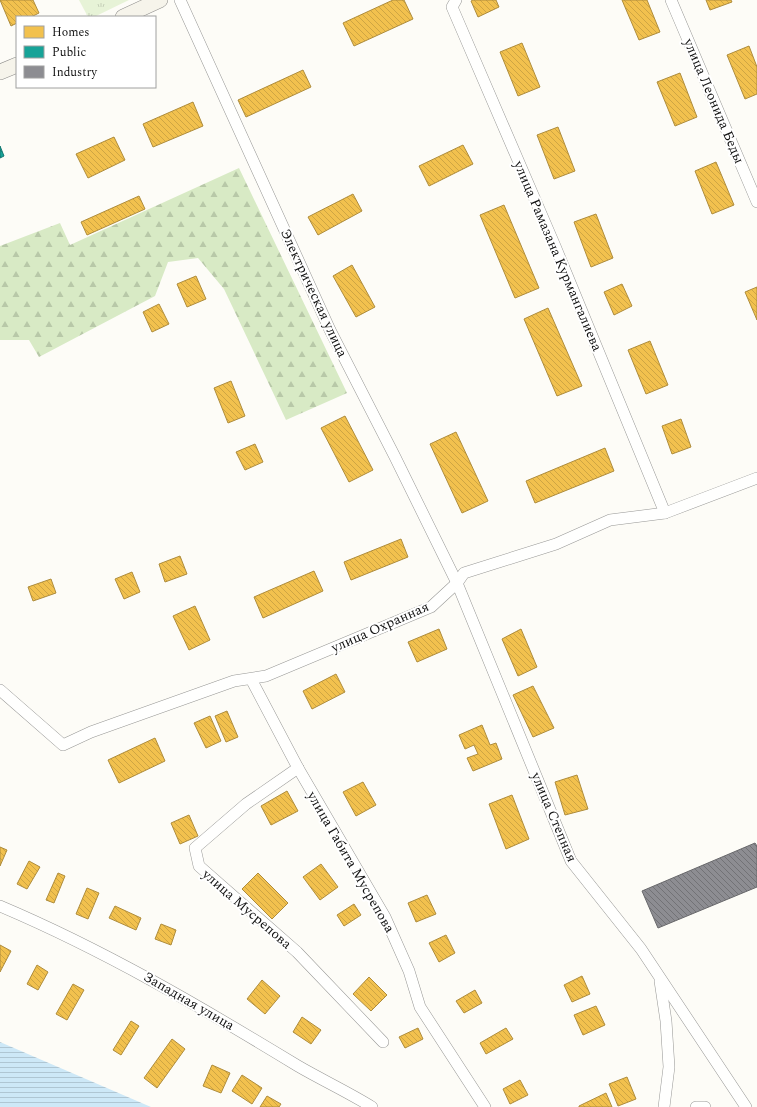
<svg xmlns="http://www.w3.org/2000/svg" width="757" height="1107" font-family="Spectral,serif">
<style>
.forest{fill:url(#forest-firs)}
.park{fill:url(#park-tufts)}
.water{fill:url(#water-rules)}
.homes{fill:url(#homes-back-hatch);stroke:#ae8c3c}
.public{fill:url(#public-back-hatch);stroke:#157770}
.industry{fill:url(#industry-back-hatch);stroke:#68686b}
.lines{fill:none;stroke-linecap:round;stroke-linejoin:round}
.street-casing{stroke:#979795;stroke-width:12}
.secondary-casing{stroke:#8e8d8b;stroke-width:16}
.street{stroke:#fffffe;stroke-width:11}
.secondary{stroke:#f6f4eb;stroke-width:15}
.labels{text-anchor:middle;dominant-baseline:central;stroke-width:4;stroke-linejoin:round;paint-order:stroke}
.street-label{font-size:14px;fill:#111;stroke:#fff}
</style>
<defs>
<pattern id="forest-firs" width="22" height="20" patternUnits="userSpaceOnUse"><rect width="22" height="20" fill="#d8eac5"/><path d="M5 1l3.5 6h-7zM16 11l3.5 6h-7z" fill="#b8c8a8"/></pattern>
<pattern id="park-tufts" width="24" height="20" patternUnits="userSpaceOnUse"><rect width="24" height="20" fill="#e7f3d7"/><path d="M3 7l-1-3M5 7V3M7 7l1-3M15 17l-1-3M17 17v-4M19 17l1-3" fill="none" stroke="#c5cfb8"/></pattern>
<pattern id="water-rules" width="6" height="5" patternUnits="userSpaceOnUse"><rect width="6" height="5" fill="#cde8f7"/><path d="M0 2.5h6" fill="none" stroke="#afc6d3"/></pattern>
<pattern id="homes-back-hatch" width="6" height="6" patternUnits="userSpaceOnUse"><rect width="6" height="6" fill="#f2c14e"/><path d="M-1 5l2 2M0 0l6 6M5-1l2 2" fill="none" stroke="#cea543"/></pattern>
<pattern id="public-back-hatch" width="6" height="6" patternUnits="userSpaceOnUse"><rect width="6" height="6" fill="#17a398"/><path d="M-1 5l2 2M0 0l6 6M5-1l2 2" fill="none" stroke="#13837b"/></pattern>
<pattern id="industry-back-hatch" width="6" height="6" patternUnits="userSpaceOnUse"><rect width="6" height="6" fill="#8d8d92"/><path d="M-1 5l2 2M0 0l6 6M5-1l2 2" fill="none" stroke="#727276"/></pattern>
</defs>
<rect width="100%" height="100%" fill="#fdfcf7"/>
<!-- forest -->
<polygon class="forest" points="239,168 347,393 286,420 224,289 198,258 168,262 155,296 39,357 29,340 0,340 0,246 60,223 70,245"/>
<!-- park -->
<polygon class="park" points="79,0 129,0 94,17 88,17"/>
<!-- water -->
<polygon class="water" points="0,1042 151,1107 0,1107"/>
<!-- homes -->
<g class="homes">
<polygon points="0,0 33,0 39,13 31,17 17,17 17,23 11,26"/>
<polygon points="393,0 404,0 413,19 354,46 343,23"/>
<polygon points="473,0 496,0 499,7 478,17 471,1"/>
<polygon points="622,0 647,0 660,32 639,40"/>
<polygon points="706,0 731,0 732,2 710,10"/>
<polygon points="522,43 540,87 518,96 500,52"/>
<polygon points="749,46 757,67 757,94 745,99 727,55"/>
<polygon points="303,70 311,87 246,117 238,100"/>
<polygon points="680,73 697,117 675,126 657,82"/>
<polygon points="193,102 203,126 153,147 143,124"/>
<polygon points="558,127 575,171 554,179 537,135"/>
<polygon points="114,137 125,160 88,178 76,154"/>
<polygon points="463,145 473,164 429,186 419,166"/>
<polygon points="716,162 734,205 712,214 695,171"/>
<polygon points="353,194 362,211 318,235 308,217"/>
<polygon points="139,196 145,209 87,235 81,222"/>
<polygon points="504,205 539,288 515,298 480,215"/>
<polygon points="596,214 613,258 591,267 574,222"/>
<polygon points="352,265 375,307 356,317 333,276"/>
<polygon points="196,276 206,299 187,307 177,284"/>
<polygon points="622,284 632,306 614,315 604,292"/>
<polygon points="757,287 757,320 745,292"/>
<polygon points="159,304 169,324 152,332 143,312"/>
<polygon points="548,308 582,386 557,396 524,319"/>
<polygon points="650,341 668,385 646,394 628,350"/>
<polygon points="231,381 245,416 228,423 214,388"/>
<polygon points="345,416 373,470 349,482 321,428"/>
<polygon points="681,419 691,447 672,454 662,426"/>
<polygon points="456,432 488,501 462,513 430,444"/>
<polygon points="255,444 263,462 245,470 236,452"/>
<polygon points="605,448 614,471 535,503 526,481"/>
<polygon points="401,539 408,557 351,580 344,562"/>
<polygon points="180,556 187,574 165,582 159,564"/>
<polygon points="314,571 323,591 263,618 254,597"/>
<polygon points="132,572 140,592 124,599 115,579"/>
<polygon points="51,579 56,593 33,601 28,587"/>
<polygon points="195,606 210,640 189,650 173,616"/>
<polygon points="439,629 447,649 417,662 408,642"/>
<polygon points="521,629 537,667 518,676 502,639"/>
<polygon points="336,674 345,692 312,709 303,691"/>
<polygon points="533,686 554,728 533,737 513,695"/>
<polygon points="227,711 238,737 226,742 215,716"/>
<polygon points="210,716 221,741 206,748 194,723"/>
<polygon points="482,725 490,745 496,743 502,759 473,771 467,758 478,754 474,745 465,749 459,735"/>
<polygon points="155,738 165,761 119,783 108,760"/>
<polygon points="577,775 588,809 565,815 555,782"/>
<polygon points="363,782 376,805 356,816 343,792"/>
<polygon points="287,791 298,811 271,825 261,806"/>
<polygon points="512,795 529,839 506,849 489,804"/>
<polygon points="189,815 198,836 180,844 171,823"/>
<polygon points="0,847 7,850 0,866"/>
<polygon points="29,861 40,867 27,889 17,884"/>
<polygon points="321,864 338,887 320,900 303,877"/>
<polygon points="58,873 65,876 54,903 46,900"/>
<polygon points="258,873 288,903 272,919 242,889"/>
<polygon points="87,888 99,893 88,919 76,914"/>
<polygon points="427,895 436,914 416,922 408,903"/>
<polygon points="354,904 361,915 344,926 337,915"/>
<polygon points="115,906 141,918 136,930 109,918"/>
<polygon points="161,924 176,930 171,945 155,939"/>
<polygon points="446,935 455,953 439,962 429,943"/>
<polygon points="0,945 11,951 0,972"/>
<polygon points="37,965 48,972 38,990 27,984"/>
<polygon points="582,976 590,994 572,1002 564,985"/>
<polygon points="369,977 387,995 371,1011 353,994"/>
<polygon points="262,980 280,996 265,1014 247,999"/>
<polygon points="73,984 84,990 67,1020 56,1014"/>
<polygon points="475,990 482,1003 464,1013 456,1001"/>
<polygon points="596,1006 605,1025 583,1035 574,1015"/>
<polygon points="302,1017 321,1030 311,1044 293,1032"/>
<polygon points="131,1021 139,1026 121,1055 113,1050"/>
<polygon points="418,1028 423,1039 405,1048 399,1037"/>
<polygon points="506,1028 513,1039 486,1054 480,1043"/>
<polygon points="172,1039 185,1049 157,1088 144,1078"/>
<polygon points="212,1065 230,1073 221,1093 203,1086"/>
<polygon points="242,1075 262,1088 252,1104 232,1091"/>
<polygon points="627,1077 636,1099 618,1106 609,1084"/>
<polygon points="520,1080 528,1095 510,1104 503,1089"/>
<polygon points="606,1093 612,1107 579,1107 579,1106"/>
<polygon points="267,1096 281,1104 279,1107 260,1107"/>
</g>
<!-- public -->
<polygon class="public" points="0,146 4,156 0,158"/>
<!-- industry -->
<polygon class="industry" points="755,843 757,846 757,887 658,928 642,891"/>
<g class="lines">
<!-- street casing -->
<g class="street-casing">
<g id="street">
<polyline points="180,0 330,330 395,457 457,583 571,861 641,949 746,1107"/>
<polyline points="456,0 452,7 555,246 665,513"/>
<polyline points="671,0 757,202"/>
<polyline points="251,679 298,768 385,917 409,971 420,1007 485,1107"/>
<polyline points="0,690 63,745 91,732 234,681 266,676 431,607 457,583 464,573 556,544 610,520 665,513 757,478"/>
<polyline points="298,768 246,804 195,848 199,866 297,952 383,1042"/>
<path d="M0 906C104 950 201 1007 298 1066 322 1080 348 1092 372 1107"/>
<polyline points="660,981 666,1021 669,1067 664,1107"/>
<polyline points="696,1107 705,1107"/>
</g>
</g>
<!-- secondary casing -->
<g class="secondary-casing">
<g id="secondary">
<polyline points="123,17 160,0"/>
<polyline points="0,72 17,65"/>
</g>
</g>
<!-- street -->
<use href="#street" class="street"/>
<!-- secondary -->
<use href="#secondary" class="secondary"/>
</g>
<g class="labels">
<!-- street labels -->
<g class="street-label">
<text transform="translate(714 101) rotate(67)">улица Леонида Беды</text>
<text transform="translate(558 256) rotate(67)">улица Рамазана Курмангалиева</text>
<text transform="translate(314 293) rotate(65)">Электрическая улица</text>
<text transform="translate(380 627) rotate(-24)">улица Охранная</text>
<text transform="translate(554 817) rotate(67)">улица Степная</text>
<text transform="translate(351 862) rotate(60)">улица Габита Мусрепова</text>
<text transform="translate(247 909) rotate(41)">улица Мусрепова</text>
<text transform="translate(189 1001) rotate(30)">Западная улица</text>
</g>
</g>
<!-- legend -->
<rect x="16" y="16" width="140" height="72" fill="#ffffff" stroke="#a0a0a0"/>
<rect x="24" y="26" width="20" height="12" fill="#f2c14e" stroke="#a0a0a0"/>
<text x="52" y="36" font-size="12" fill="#111111">Homes</text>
<rect x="24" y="46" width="20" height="12" fill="#17a398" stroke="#a0a0a0"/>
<text x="52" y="56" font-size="12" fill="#111111">Public</text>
<rect x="24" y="66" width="20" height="12" fill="#8d8d92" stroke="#a0a0a0"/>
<text x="52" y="76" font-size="12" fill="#111111">Industry</text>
</svg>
